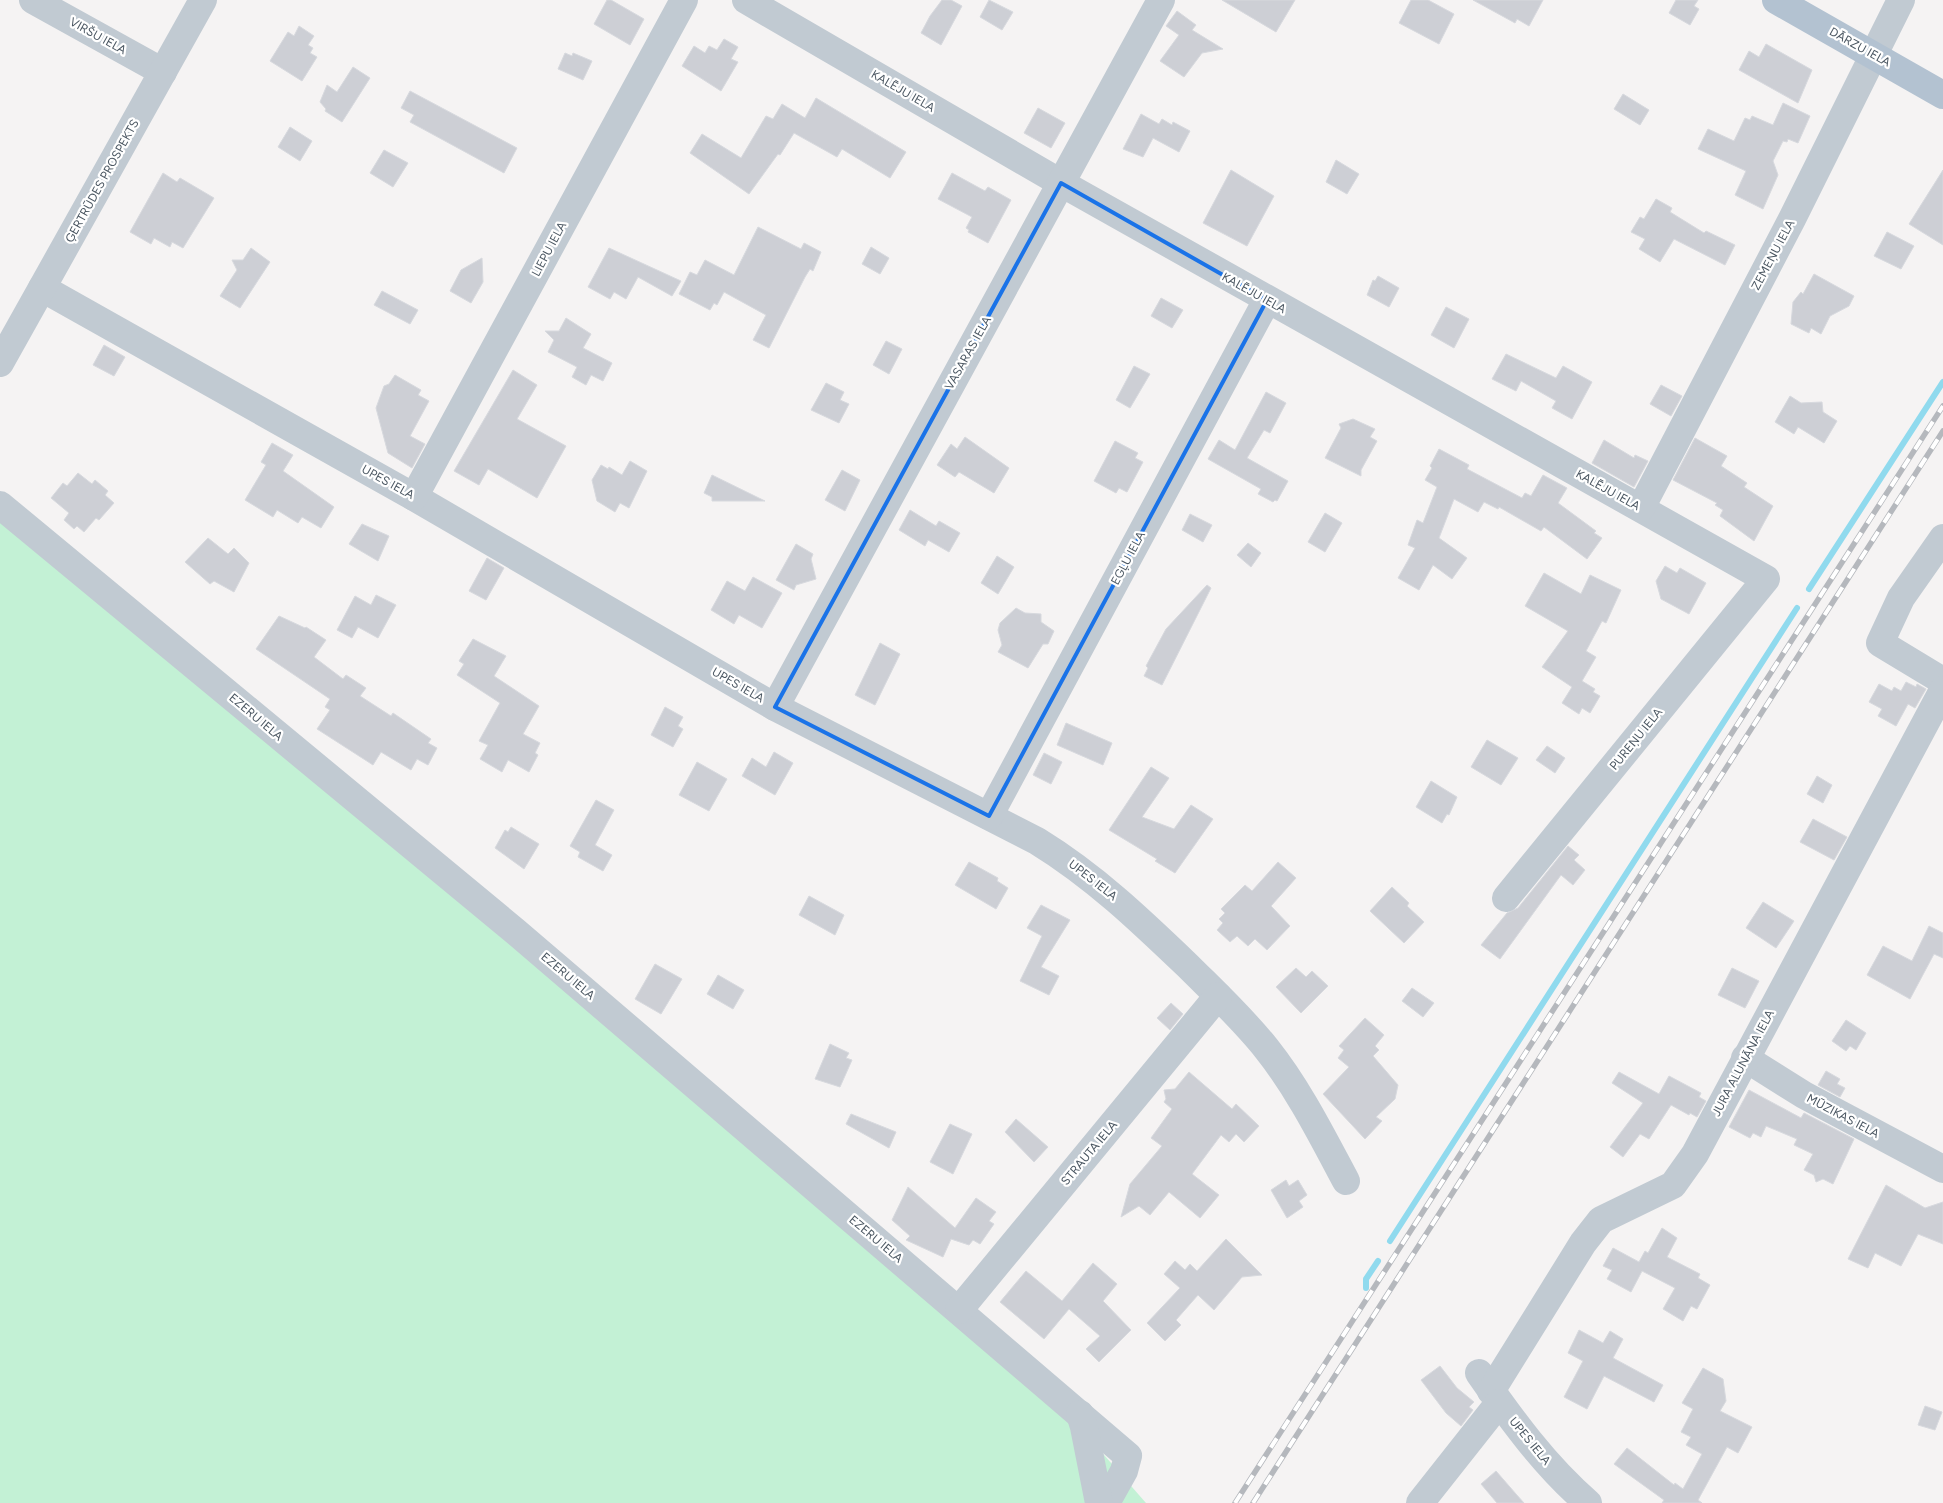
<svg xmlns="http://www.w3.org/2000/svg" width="1943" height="1503" font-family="Figtree,sans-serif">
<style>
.green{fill:#c3f1d5}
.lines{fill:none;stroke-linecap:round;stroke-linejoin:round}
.stream{stroke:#90daee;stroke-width:6}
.building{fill:#cdcfd5;stroke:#d7d9de}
.minor{stroke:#c1cad2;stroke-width:28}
.major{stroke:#b3c2d1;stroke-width:28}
.rail-casing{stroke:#b5b8bd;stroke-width:5.5}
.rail{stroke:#fff;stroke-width:4;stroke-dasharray:11;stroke-linecap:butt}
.marked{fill:none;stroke:#1a73e8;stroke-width:4;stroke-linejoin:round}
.labels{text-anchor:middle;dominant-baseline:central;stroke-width:4.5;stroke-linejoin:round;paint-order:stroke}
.street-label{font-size:12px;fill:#4a5661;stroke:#fff}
</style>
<rect width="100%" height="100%" fill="#f5f3f3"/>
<!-- green -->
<polygon class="green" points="0,514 1056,1400 1146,1503 0,1503"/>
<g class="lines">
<!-- stream -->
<g class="stream">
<polyline points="1809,589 1943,382"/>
<polyline points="1390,1241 1797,608"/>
<polyline points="1366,1288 1366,1279 1378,1261"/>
</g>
</g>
<!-- building -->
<g class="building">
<polygon points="607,0 611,0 644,19 630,45 594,24"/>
<polygon points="942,0 951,0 962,6 941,45 921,33 930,16"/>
<polygon points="989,0 1013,12 1002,30 980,17"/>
<polygon points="1222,0 1295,0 1276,32"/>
<polygon points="1411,0 1428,0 1454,14 1439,44 1399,23"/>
<polygon points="1473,0 1543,0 1529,26 1517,19 1515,23"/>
<polygon points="1676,0 1698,0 1694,6 1699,9 1690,25 1669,13"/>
<polygon points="1177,11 1196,25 1192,30 1223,49 1202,53 1184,77 1160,61 1179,35 1166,26"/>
<polygon points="299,26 314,36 308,45 313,48 310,53 317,57 302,81 270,61 288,32 294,36"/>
<polygon points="724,39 738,47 731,59 738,62 721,91 682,66 694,46 705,53 709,46 717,50"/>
<polygon points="1766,44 1812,70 1798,103 1739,70 1749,51 1759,57"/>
<polygon points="565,53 572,56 573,53 592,61 583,80 558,69"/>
<polygon points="353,67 370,78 342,122 325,111 326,109 320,102 327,85 337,92"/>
<polygon points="410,91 517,148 504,173 410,122 414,115 401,108"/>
<polygon points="1623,94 1649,110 1640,125 1614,109"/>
<polygon points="816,98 906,152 890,178 842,149 837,157 794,133 780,155 778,154 749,194 690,153 702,134 741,158 766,116 773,119 782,104 805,118"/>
<polygon points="1783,103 1810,116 1798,143 1788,139 1787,142 1783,141 1773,161 1778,175 1763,209 1735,195 1746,171 1698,149 1708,129 1734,141 1745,118 1750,120 1752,116 1773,125"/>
<polygon points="1038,108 1065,123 1051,148 1024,133"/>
<polygon points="1141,114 1159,124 1162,119 1172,125 1173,122 1190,131 1179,152 1153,138 1143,157 1123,149"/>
<polygon points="290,127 312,141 300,161 278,147"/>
<polygon points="384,150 408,163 393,187 370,173"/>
<polygon points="1336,160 1359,174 1347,194 1326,182"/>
<polygon points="1231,170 1274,196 1247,246 1203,223"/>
<polygon points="1943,170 1943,245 1909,224"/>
<polygon points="163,173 177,182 180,178 214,198 183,248 172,242 170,247 154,238 151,244 130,232"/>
<polygon points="952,173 985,191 988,187 1011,200 988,243 968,232 969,230 966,228 972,217 938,199"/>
<polygon points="1656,199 1672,208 1670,212 1704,233 1706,231 1735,245 1725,265 1674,239 1660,262 1639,249 1645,239 1631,232 1640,217 1644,219"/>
<polygon points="758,227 801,249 804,243 821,252 813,271 810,269 805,277 769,348 753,340 766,315 724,292 717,305 714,303 710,310 679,294 690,272 697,275 705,260 734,275"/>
<polygon points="1887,232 1914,246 1901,269 1874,256"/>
<polygon points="871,247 889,258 880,274 862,264"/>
<polygon points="251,248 270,262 240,308 220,296 237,270 232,260 243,260"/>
<polygon points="609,248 681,281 672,296 638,277 626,299 614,292 610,299 588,287"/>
<polygon points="482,258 483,282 471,303 450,291 461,270"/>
<polygon points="1814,274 1854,296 1849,306 1830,316 1821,334 1811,328 1809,333 1791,324 1793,302 1801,292 1803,294"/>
<polygon points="1378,276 1399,288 1389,307 1367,295 1373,280 1375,281"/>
<polygon points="382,291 418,310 410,324 374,305"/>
<polygon points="1161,298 1183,310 1172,328 1151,316"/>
<polygon points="1446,307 1469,319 1454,348 1431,335"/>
<polygon points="566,318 591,334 583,348 612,363 603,381 591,375 586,385 572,377 577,367 548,352 554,340 545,331 559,331"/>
<polygon points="886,341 902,349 889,374 873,365"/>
<polygon points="104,345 125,357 114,376 93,365"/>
<polygon points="1506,354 1556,378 1563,366 1592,382 1572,419 1552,408 1556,401 1521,381 1516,391 1492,379"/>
<polygon points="1134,366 1150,374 1130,408 1116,400"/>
<polygon points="513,370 537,385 517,419 566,446 537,498 488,469 479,485 454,471"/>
<polygon points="395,375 421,390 418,395 429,401 410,436 425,444 412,468 388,453 376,408 384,386 389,384"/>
<polygon points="826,383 844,392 840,400 849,404 839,423 811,410"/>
<polygon points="1661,385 1682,396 1671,416 1650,404"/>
<polygon points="1266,392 1286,403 1270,433 1264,430 1247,458 1288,481 1277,501 1275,500 1273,502 1258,494 1261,489 1208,459 1219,440 1235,450"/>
<polygon points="1790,396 1801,403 1822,402 1823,412 1837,421 1824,443 1798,427 1794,434 1775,422"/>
<polygon points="1353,419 1375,429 1370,437 1377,441 1361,470 1361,476 1325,458 1341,428 1339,424"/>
<polygon points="965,437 1009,468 994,493 959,472 955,477 937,465 951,444 957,449"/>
<polygon points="1695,438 1727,456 1721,466 1747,483 1744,487 1773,506 1754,541 1720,516 1723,510 1715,505 1717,503 1673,480"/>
<polygon points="1604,440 1634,458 1635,455 1648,461 1634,487 1592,463"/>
<polygon points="1115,441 1138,453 1135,458 1143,462 1127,492 1119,488 1116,493 1094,481"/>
<polygon points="272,443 293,455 283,471 334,507 321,528 302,517 298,523 277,510 273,517 245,500 266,465 261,462"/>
<polygon points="1439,449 1469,465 1467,469 1522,498 1525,493 1531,496 1543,475 1567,488 1558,503 1596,531 1594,533 1602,538 1587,559 1544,527 1541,531 1499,507 1498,509 1484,502 1478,512 1454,499 1439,538 1467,558 1452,579 1433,565 1419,590 1398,578 1415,548 1408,545 1417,520 1423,523 1437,487 1425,480 1432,468 1430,466"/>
<polygon points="630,461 647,471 629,508 620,503 615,512 597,501 592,480 601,465 608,469 609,467 622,475"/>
<polygon points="842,470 860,480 845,511 825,500"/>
<polygon points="78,473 92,484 95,480 108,491 105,495 114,503 99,520 96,518 84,532 77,526 74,529 64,520 69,513 51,498 63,483 67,486"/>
<polygon points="712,475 765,501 712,501 712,497 704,493"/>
<polygon points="910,510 936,526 939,521 960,533 949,552 928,540 925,546 899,530"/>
<polygon points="1325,513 1342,523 1325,552 1308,542"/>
<polygon points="1190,514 1212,525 1203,542 1182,530"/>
<polygon points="362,524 389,536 378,561 349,544"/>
<polygon points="208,538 228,554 234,548 249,563 234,592 214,581 210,584 185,562"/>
<polygon points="1248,543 1261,553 1251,567 1237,555"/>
<polygon points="796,544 813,554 811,559 816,579 796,585 794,590 776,580"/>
<polygon points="997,556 1014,567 998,594 981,583"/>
<polygon points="487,558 504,568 486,600 469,591"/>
<polygon points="1665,566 1677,573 1680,568 1706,583 1689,614 1661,599 1656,581"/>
<polygon points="1544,573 1581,594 1590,575 1621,590 1606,623 1602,621 1586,651 1596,657 1582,681 1595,689 1593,692 1600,696 1590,713 1582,708 1579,714 1562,703 1572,687 1542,667 1568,631 1525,606"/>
<polygon points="753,577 782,593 762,628 739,615 734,624 711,610 727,581 745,591"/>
<polygon points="1207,585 1211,588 1162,685 1144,676 1148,668 1146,666 1166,629"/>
<polygon points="376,595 396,605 378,638 358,627 352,638 337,630 355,596 371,605"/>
<polygon points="1016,608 1025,613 1041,614 1041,622 1054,631 1048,644 1043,644 1028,668 998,652 1002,645 998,630 1000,623"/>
<polygon points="279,616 305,628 306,627 326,640 314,657 343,679 346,675 366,688 360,696 391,716 393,713 431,739 428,743 437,748 428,765 417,759 411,770 381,752 373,765 317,729 330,710 325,707 330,699 256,649"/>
<polygon points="473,639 506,656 494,676 539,706 523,734 540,743 535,753 538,755 529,772 508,760 502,772 480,759 488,745 479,741 500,703 457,675 464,664 459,661"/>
<polygon points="880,643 900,654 875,705 855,695"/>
<polygon points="1906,682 1916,687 1917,684 1926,689 1915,708 1908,704 1896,726 1878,716 1882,709 1869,702 1879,684 1892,691 1894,687 1901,691"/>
<polygon points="665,707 683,717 678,726 683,729 673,747 651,735"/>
<polygon points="1066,723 1112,743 1103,765 1057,745"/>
<polygon points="1487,740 1518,758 1501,785 1471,767"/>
<polygon points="1547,746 1565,758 1555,773 1536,760"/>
<polygon points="774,752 793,763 775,795 742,776 752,758 766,767"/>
<polygon points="1044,753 1062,762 1051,784 1033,775"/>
<polygon points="697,762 727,779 709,811 679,795"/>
<polygon points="1151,767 1169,778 1142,817 1174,829 1191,805 1213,819 1175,873 1155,861 1157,859 1109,830"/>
<polygon points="1817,776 1832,785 1823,803 1807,794"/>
<polygon points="1431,781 1457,797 1449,815 1447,814 1442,823 1416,807"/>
<polygon points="596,800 614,810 595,845 612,855 603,871 578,857 580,852 570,846"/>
<polygon points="1813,819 1847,837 1834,860 1800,842"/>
<polygon points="511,827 539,844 524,869 495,848 505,830 508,832"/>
<polygon points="1568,846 1579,855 1574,860 1585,870 1573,885 1561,875 1500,959 1481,945 1507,913 1518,908"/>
<polygon points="969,862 998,878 997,881 1008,888 996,909 955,885"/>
<polygon points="1278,862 1296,878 1271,906 1290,926 1267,950 1255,939 1248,946 1237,936 1230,942 1217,930 1223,923 1219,919 1225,913 1221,909 1245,885 1252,891"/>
<polygon points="1392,887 1409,903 1407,906 1424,922 1404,943 1370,911"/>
<polygon points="809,896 844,915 835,935 799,915"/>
<polygon points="1763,902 1794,921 1776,948 1746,928"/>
<polygon points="1041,905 1070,920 1041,967 1059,976 1049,995 1020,981 1042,936 1027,928"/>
<polygon points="1929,926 1943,933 1943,958 1934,954 1910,999 1867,975 1883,946 1912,961"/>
<polygon points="655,964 682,979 661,1014 635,999"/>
<polygon points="1296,968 1306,977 1312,971 1328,986 1301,1013 1276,987"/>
<polygon points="1732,968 1759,981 1745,1008 1718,995"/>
<polygon points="718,975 744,990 733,1009 707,994"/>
<polygon points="1412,988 1434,1003 1423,1017 1402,1001"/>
<polygon points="1171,1003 1183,1014 1170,1030 1157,1018"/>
<polygon points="1365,1018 1384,1035 1375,1046 1379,1050 1373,1056 1398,1085 1395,1099 1376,1117 1382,1121 1365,1139 1323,1094 1349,1067 1338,1058 1344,1050 1339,1046"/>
<polygon points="1846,1020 1866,1033 1856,1050 1850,1046 1846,1051 1832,1041"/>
<polygon points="830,1044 849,1053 846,1058 852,1060 840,1087 815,1079"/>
<polygon points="1826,1071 1840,1079 1837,1084 1845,1088 1840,1097 1818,1085"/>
<polygon points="1189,1072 1232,1109 1236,1104 1259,1126 1244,1142 1236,1134 1229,1142 1221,1135 1192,1174 1219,1195 1200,1218 1169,1192 1150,1215 1139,1206 1121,1217 1130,1184 1162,1146 1151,1138 1172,1109 1164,1102 1166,1099 1164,1090 1175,1089"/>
<polygon points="1619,1072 1659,1094 1669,1076 1701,1093 1699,1097 1706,1101 1697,1117 1690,1113 1689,1115 1671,1105 1649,1139 1640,1134 1623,1157 1610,1147 1643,1103 1612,1083"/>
<polygon points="1749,1090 1801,1118 1804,1113 1854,1139 1833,1184 1823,1179 1816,1182 1814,1175 1804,1170 1813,1154 1794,1145 1797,1139 1766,1126 1761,1137 1753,1133 1750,1138 1729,1127"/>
<polygon points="851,1114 896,1132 889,1148 846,1124"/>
<polygon points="1016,1119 1048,1147 1034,1162 1005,1132"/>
<polygon points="950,1124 972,1134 953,1174 930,1162"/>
<polygon points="1286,1180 1289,1186 1298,1180 1307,1195 1299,1201 1303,1207 1287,1218 1271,1190"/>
<polygon points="1886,1185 1925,1208 1943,1202 1943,1244 1918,1234 1901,1266 1875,1253 1868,1268 1848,1259"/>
<polygon points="908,1187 955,1228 976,1198 996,1212 989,1221 994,1224 980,1244 973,1240 969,1245 951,1239 943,1257 906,1240 910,1236 892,1220"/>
<polygon points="1662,1228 1677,1238 1667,1257 1700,1274 1698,1278 1710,1285 1697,1309 1691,1306 1683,1321 1663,1309 1675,1288 1642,1271 1631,1292 1607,1279 1612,1270 1603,1266 1613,1248 1639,1262 1645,1251 1648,1253"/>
<polygon points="1226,1239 1262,1275 1242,1277 1214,1310 1198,1295 1176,1320 1181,1325 1165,1341 1147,1323 1180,1288 1164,1274 1175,1261 1185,1270 1190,1264 1197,1271"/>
<polygon points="1093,1263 1117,1284 1103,1301 1131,1330 1099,1362 1086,1349 1100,1336 1069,1309 1044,1339 1000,1302 1026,1271 1062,1301"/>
<polygon points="1579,1330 1603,1343 1610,1331 1623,1339 1613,1358 1663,1385 1654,1402 1604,1376 1587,1409 1564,1397 1583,1361 1568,1353"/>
<polygon points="1440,1366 1457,1388 1474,1402 1469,1407 1473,1410 1461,1426 1446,1413 1421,1380"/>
<polygon points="1703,1368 1723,1379 1726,1401 1720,1411 1752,1427 1738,1453 1727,1447 1698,1500 1702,1503 1662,1503 1664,1500 1614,1464 1627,1448 1674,1485 1675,1483 1683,1489 1702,1454 1686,1445 1691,1437 1681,1432 1693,1409 1682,1403"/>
<polygon points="1925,1406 1942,1412 1935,1430 1918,1425"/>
<polygon points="1496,1471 1516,1494 1524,1503 1497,1503 1481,1484"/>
</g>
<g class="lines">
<!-- minor -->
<g class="minor">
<polyline points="33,0 163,72"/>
<polyline points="746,0 1061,183 1766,579 1506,898"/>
<path d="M42 288 414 497 775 707 1037 841C1094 876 1140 920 1188 966 1214 992 1243 1019 1266 1048 1298 1088 1322 1136 1346 1181"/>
<polyline points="0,363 203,0"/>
<polyline points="414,497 684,0"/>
<polyline points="0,505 516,932 1128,1456 1124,1471 1106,1503"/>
<polyline points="1641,508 1792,219 1901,0"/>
<polyline points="1943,538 1901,598 1880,643 1943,681"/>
<polyline points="775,707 1161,0"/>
<polyline points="989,816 1267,300"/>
<polyline points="1745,1058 1804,1095 1943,1169"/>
<polyline points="959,1310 1218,996"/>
<path d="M1479 1373C1511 1419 1545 1466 1588 1503"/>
<polyline points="1491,1391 1583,1243 1601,1220 1673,1185 1695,1154 1943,690"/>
<polyline points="1080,1414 1084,1427 1099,1503"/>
<polyline points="1420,1503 1499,1403"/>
</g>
<!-- major -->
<polyline class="major" points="1776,0 1943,95"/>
<!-- rail casing -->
<g class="rail-casing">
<g id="rail">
<polyline points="1235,1503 1943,406"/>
<polyline points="1253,1503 1943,431"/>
</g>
</g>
<!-- rail -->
<use href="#rail" class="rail"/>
</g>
<!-- marked area -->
<path class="marked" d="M1061 183 1267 300 989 816 775 707Z"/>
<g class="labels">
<!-- street labels -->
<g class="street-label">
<text transform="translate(98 36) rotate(29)">VIRŠU IELA</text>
<text transform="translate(1860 47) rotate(29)">DĀRZU IELA</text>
<text transform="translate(903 91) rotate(30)">KALĒJU IELA</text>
<text transform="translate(102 181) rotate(-61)">ĢERTRŪDES PROSPEKTS</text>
<text transform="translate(549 249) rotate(-62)">LIEPU IELA</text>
<text transform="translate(1773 255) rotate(-62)">ZEMEŅU IELA</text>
<text transform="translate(1254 293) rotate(29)">KALĒJU IELA</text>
<text transform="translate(968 353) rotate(-61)">VASARAS IELA</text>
<text transform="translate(388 482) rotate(29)">UPES IELA</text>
<text transform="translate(1608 490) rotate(29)">KALĒJU IELA</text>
<text transform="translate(1128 558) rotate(-62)">EGĻU IELA</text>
<text transform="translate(738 685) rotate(30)">UPES IELA</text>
<text transform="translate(256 717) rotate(40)">EZERU IELA</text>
<text transform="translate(1636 739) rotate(-51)">PUREŅU IELA</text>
<text transform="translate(1093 880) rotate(38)">UPES IELA</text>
<text transform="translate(568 976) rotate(40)">EZERU IELA</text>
<text transform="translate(1743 1063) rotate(-62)">JURA ALUNĀNA IELA</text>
<text transform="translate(1843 1116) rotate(28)">MŪZIKAS IELA</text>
<text transform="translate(1089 1153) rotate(-50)">STRAUTA IELA</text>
<text transform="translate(876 1239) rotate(40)">EZERU IELA</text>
<text transform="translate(1530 1441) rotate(51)">UPES IELA</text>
</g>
</g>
</svg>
